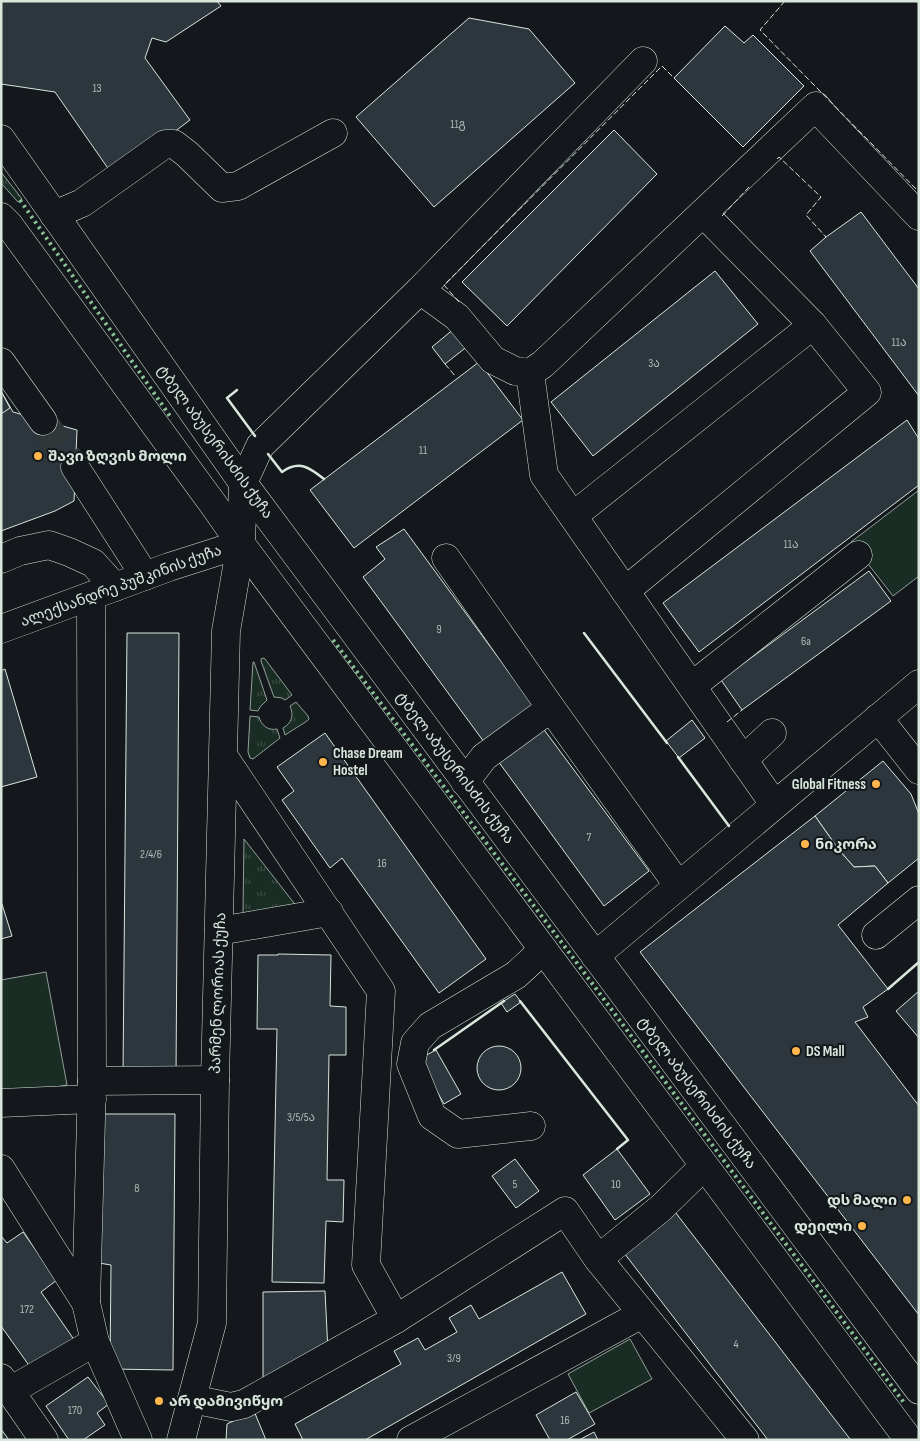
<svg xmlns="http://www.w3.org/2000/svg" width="920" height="1441" font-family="'Sofia Sans Condensed','Noto Sans Georgian',sans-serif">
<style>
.grass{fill:url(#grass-tufts);stroke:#939e99}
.park{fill:#1a2d24;stroke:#939e99}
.building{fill:#2c363c;stroke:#d8e6dc}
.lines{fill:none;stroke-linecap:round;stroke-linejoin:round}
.minor-tunnel{stroke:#313739;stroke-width:28;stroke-dasharray:28 14;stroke-linecap:butt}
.minor-casing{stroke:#d8e6dc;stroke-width:29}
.major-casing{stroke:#d8e6dc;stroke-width:29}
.minor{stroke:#14181c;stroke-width:28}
.major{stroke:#14181c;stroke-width:28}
.hedge{stroke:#8ac095;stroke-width:4;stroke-dasharray:2.5 4;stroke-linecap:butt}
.fence{stroke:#d8e6dc;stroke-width:1;stroke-dasharray:6 2.5;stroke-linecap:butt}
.wall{stroke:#d8e6dc;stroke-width:2.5}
.poi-dot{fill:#ffb74d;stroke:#14181c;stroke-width:2}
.labels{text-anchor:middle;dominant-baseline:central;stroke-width:4;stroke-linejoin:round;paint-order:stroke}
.number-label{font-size:12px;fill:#adbab4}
.street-label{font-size:15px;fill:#d8e6dc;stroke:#14181c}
.poi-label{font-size:15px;font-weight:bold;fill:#d8e6dc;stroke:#14181c;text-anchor:start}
</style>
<defs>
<pattern id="grass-tufts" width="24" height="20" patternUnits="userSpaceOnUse" patternTransform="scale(1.25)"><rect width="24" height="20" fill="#1a2d24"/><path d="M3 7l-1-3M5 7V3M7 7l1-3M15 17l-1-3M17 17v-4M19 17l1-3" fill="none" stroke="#3b4b43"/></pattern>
</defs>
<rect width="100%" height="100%" fill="#14181c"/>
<!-- grass -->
<g class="grass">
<polygon points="1,172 22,199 18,202 1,183"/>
<polygon points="263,658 265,659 292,695 285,700 282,698 274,697 261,661 261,659"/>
<polygon points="253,662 254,662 267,700 260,707 258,711 250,710"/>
<path d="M296 702 308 716 309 719 307 721 285 735 283 728C292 723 294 715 290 706Z"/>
<path d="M250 716 259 717C261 725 268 731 277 729L280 738 253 759 250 758 248 752Z"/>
<polygon points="244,839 301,912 243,913"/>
</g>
<!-- park -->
<g class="park">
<polygon points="919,490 919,576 893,596 851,542"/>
<polygon points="46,972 67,1085 1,1097 1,980"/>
<polygon points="630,1339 652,1379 589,1413 568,1374"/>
</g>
<!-- building -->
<g class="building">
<polygon points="1,1 217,1 221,6 166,42 152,38 145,58 190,120 114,177 55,92 1,84"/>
<polygon points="469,18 529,29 575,83 434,207 356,117"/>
<polygon points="725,26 744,43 753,35 804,86 743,147 674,78"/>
<polygon points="614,130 657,174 507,326 462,282"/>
<polygon points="861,212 919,289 919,396 810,251 826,237"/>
<polygon points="715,271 758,324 593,456 551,402"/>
<polygon points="455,328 469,345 445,364 432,347"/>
<polygon points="479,362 523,420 354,548 310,490"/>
<polygon points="1,391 13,412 77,430 74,501 55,511 1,531"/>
<polygon points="1,391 10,408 1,414"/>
<polygon points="907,420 919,439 919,485 699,652 663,603"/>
<polygon points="404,529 536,709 487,746 363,577 385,559 376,547"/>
<polygon points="869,571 891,601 742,710 721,680"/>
<polygon points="127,633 179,633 176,1076 123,1075"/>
<polygon points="5,669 37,777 1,787 1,671"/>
<polygon points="692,720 705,738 679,758 666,741"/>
<polygon points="542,727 649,871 604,906 498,761"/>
<polygon points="325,733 486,959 439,993 342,858 330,868 282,800 294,791 277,767"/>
<polygon points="883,761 911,794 919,814 919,858 888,883 875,866 854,867 839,850 815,816"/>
<polygon points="815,816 839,850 854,867 875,866 888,883 838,925 888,989 863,1007 868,1017 855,1022 919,1106 919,1315 640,952"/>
<polygon points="1,901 12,936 1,939"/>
<polygon points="278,954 331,955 330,1006 346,1007 346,1055 329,1055 327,1180 344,1180 343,1222 326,1221 324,1283 272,1282 277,1029 257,1029 258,955 278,955"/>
<polygon points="919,991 919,1038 896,1011"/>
<polygon points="515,994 521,1002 507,1012 501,1003"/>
<circle cx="499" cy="1068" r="22"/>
<polygon points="436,1050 461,1094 444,1104 419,1059"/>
<polygon points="101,1114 175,1114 173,1370 110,1369 111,1265 99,1263"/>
<polygon points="617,1149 650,1194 615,1220 583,1175"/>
<polygon points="515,1159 539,1191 516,1208 492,1176"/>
<polygon points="672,1208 850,1439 849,1440 768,1440 621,1249"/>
<polygon points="23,1232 57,1280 41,1292 75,1341 33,1371 1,1326 1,1236 7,1243"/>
<polygon points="562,1272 586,1314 365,1440 303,1440 295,1424 401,1364 394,1351 418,1338 425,1350 457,1332 449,1318 471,1305 479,1319"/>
<polygon points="325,1291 328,1352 263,1381 263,1292"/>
<polygon points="88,1377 109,1404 97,1413 105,1425 83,1440 69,1440 46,1406"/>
<polygon points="576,1392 595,1424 567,1440 550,1440 536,1415"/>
<polygon points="254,1411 266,1440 226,1440 227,1424"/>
<polygon points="1,1429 9,1440 1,1440"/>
<polygon points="594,1432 598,1440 579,1440"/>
</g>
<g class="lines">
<!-- minor-tunnel -->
<polyline class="minor-tunnel" points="43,421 75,467"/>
<!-- minor casing -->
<g class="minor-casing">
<g id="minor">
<polyline points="54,215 82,203 165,144 174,144 187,154 222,188 238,186 333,133"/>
<polyline points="420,290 457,317 493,360 515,371 530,373 543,364 816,106 825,117 919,216"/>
<polyline points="1,362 43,421"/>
<polyline points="530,373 544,475 774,804"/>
<polyline points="75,467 145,576"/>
<polyline points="573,516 813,325"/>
<polyline points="446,558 551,708 678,885"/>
<polyline points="1,559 20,551 49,545 69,552 93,563 115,587"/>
<polyline points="625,591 867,392 813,325 703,213"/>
<polyline points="1,629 169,567 241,544"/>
<polyline points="692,686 858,555"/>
<polyline points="878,718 919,770"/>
<polyline points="224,757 381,991 366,1265 396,1319 565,1211 598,1259 745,1440"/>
<polyline points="743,760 772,733"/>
<polyline points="465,782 484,757 551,708"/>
<polyline points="219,931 329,912"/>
<polyline points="876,935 919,900"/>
<polyline points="595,956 919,684"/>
<polyline points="92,1081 215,1080"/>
<polyline points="1,1103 92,1099"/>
<polyline points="531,1126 458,1134 432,1116 411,1064 415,1043 430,1026 516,975 543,950"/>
<polyline points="1,1169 86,1303 95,1342 138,1440"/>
<polyline points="598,1259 661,1208 704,1166"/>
<polyline points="86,1303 92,1081 91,596"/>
<polyline points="1,1378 44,1440"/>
<polyline points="10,1391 95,1342"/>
<polyline points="192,1399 231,1407 244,1404 396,1319"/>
<polyline points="181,1440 212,1323 215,1080 226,631 241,544 243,483 260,446 420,290 643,61"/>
<polyline points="411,1440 642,1314"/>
</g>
</g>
<!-- major casing -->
<g class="major-casing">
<g id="major">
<polyline points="1,139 243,483 919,1390"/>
<polyline points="1,217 9,225 213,504 241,544 909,1440"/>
</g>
</g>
<!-- minor -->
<use href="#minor" class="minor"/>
<!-- major -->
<use href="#major" class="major"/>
<!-- hedge -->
<g class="hedge">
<polyline points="20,200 172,419"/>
<polyline points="333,640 571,955 905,1404"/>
</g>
<!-- fence -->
<g class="fence">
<polyline points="785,1 760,30 919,192"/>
<polyline points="777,159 779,157 821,197 806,215 826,237 825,238"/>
<polyline points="722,216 749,187"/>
<polyline points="459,302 444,285 662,66 674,78"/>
<polyline points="445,364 456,377"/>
<polyline points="727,722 742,710"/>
</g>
<!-- wall -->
<g class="wall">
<polyline points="237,390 227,398 255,436"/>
<path d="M268 454 282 472C299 460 309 467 324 479"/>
<polyline points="584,633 667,743"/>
<polyline points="678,757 729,826"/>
<polyline points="888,989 919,962"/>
<polyline points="520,1001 628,1140 617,1149"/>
<polyline points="434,1050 504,1001"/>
</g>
</g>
<!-- markers -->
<g class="poi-dot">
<circle cx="38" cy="456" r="5"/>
<circle cx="323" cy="762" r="5"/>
<circle cx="876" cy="784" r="5"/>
<circle cx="805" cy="844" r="5"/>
<circle cx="796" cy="1051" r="5"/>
<circle cx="907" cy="1200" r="5"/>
<circle cx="862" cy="1226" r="5"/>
<circle cx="159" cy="1401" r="5"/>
</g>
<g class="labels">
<!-- number labels -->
<g class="number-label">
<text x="97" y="88">13</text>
<text x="458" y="124">11გ</text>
<text x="899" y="342">11ა</text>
<text x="654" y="363">3ა</text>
<text x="423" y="450">11</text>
<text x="791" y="544">11ა</text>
<text x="439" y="629">9</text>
<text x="806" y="641">6a</text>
<text x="589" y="837">7</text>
<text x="151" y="854">2/4/6</text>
<text x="382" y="863">16</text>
<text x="301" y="1117">3/5/5ა</text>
<text x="515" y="1184">5</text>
<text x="616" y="1184">10</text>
<text x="137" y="1188">8</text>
<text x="27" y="1309">172</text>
<text x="736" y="1344">4</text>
<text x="454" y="1358">3/9</text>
<text x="75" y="1410">170</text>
<text x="565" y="1420">16</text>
</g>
<!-- street labels -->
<g class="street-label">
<text transform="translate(215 442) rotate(54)">ტბელ აბუსერისძის ქუჩა</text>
<text transform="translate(121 586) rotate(-20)">ალექსანდრე პუშკინის ქუჩა</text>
<text transform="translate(455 768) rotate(53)">ტბელ აბუსერისძის ქუჩა</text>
<text transform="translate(218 993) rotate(-88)">პარმენ ლორიას ქუჩა</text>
<text transform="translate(697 1093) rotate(53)">ტბელ აბუსერისძის ქუჩა</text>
</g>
<!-- poi labels -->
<g class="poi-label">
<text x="48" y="456">შავი ზღვის მოლი</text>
<text x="333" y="753">Chase Dream<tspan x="333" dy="17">Hostel</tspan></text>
<text x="866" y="784" text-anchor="end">Global Fitness</text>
<text x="815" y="844">ნიკორა</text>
<text x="806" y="1051">DS Mall</text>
<text x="897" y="1200" text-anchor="end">დს მალი</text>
<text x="852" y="1226" text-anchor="end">დეილი</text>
<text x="169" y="1401">არ დამივიწყო</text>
</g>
</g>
<!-- border -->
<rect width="920" height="1441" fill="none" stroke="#d8e6dc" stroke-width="5"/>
</svg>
